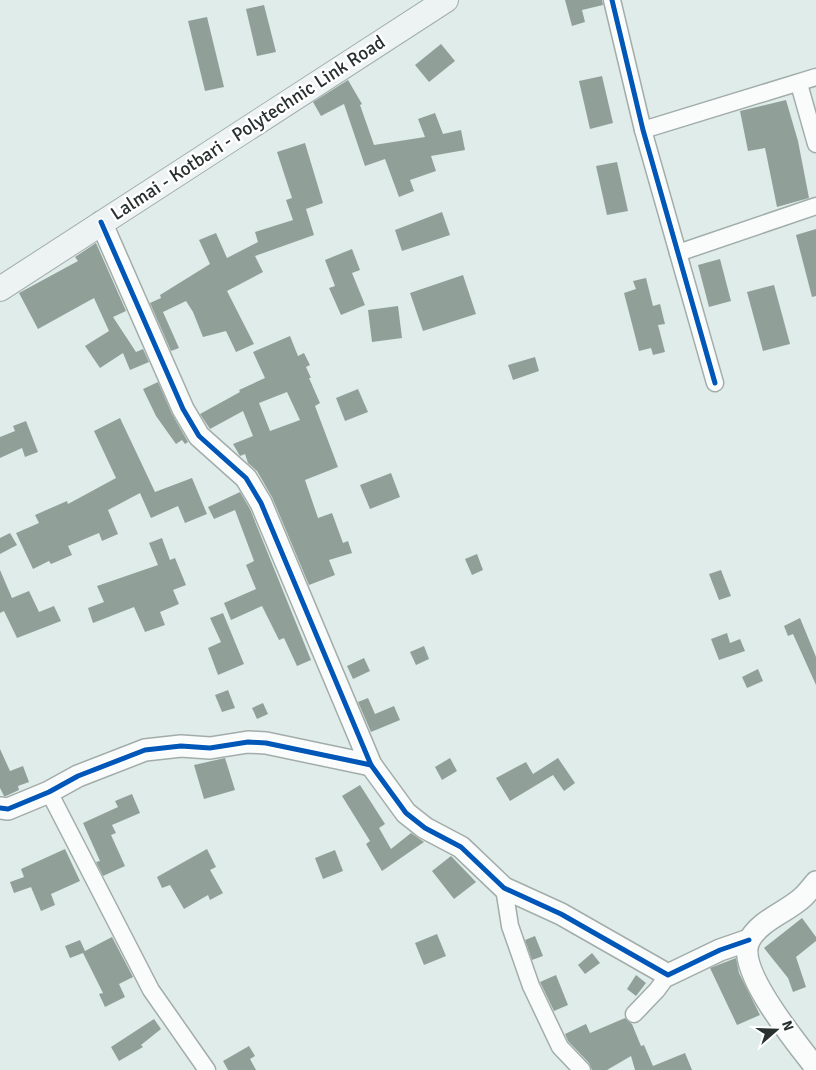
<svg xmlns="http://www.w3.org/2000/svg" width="816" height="1070" font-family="Signika,sans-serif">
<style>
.building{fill:#90a099;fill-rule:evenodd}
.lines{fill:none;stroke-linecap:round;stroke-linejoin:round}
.minor-casing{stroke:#a2adaa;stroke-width:19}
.tertiary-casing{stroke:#a2adaa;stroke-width:24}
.secondary-casing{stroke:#a2adaa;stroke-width:26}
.minor{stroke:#fafcfc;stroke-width:16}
.tertiary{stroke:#fafcfc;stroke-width:21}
.secondary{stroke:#edf2f2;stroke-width:24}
.cycleway-casing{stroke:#fff;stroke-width:8}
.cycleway{stroke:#0057b8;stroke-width:5}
.labels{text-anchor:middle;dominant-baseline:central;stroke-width:5;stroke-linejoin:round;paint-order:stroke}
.street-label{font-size:19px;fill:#27312f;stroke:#fff}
</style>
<rect width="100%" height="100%" fill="#dfece9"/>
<!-- building -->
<g class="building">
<polygon points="565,0 602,0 603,5 582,10 585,22 572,26"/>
<polygon points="264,5 276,52 257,56 246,9"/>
<polygon points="207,17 224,87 205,91 188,21"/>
<polygon points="441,44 455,61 429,82 415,65"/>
<polygon points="602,76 613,123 590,129 579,81"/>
<polygon points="348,80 362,104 360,105 374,145 425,137 418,119 435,113 443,134 461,130 465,150 431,156 436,171 410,180 414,191 399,197 385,159 365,166 344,104 321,116 313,102"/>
<polygon points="786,100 798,141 809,198 777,207 765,148 748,151 740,111"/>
<polygon points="305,143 323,203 306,209 314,235 255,256 263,272 227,291 254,344 236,352 226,331 203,337 193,312 186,301 163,312 179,348 171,351 150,303 161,298 160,295 210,264 199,240 216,233 227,258 258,242 255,232 293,220 286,200 292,198 277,152"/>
<polygon points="617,162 628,211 607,215 596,166"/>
<polygon points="442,212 450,235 402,251 395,230"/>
<polygon points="816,229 816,296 812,297 796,235"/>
<polygon points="96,243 126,311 113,317 136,352 143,349 149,362 130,370 123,353 100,368 85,346 109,331 94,298 38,329 19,293 78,261 75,257"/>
<polygon points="352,249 360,270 352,273 365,305 341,315 329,288 335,286 325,260"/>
<polygon points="720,259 731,301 709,307 698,265"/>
<polygon points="463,275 476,314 423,331 410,293"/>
<polygon points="646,278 653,306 660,304 665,324 658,325 665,352 653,355 651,348 639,351 624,293 636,289 633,281"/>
<polygon points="774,285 790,344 763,351 747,292"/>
<polygon points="398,306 402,338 372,342 368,310"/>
<path d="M290 336 298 356 304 353 310 365 306 367 311 378H309L320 403 315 406 338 467 305 480 318 518 332 513 343 543 348 541 352 553 329 560 335 575 309 585 272 497 257 471 248 463 245 454 240 456 233 444 253 436 243 411 210 429 200 414 240 392 239 390 265 378 253 352ZM287 392 300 420 270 431 259 403Z"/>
<polygon points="535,357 539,371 513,380 508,365"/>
<polygon points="158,382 172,414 188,442 185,444 182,440 176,444 156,416 143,389"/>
<polygon points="358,389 368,412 345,421 336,398"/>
<polygon points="120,418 155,492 192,478 207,514 185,523 178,506 151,518 140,493 108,510 118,534 102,541 99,533 68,546 72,555 51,564 49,561 33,569 16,533 39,523 35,515 67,501 68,504 116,478 94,431"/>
<polygon points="26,421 38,452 25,457 22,448 0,458 0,437 15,431 13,426"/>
<polygon points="391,473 400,497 370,509 360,485"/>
<polygon points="240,492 250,509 311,660 297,666 284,638 279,640 262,606 231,620 224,603 256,589 246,565 254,561 235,510 214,519 208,507"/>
<polygon points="10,533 17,545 0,554 0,538"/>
<polygon points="162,538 170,560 175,558 186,585 173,590 179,604 160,612 165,625 145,632 134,607 93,623 88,608 104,602 97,586 158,565 149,543"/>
<polygon points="477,554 483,570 472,575 465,559"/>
<polygon points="0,570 12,598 29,591 39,612 54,606 61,621 17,638 4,611 0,613"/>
<polygon points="721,570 731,596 719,600 709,574"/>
<polygon points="223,613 244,664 218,675 208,648 221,642 210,618"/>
<polygon points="800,618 816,657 816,685 793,634 788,636 784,626"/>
<polygon points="727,633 730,643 740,639 745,651 719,660 711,639"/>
<polygon points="424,646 429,659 416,665 410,652"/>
<polygon points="364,658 370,671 353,679 347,666"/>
<polygon points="758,669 763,681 747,688 742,677"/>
<polygon points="228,690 235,708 222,712 215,695"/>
<polygon points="368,698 375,714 394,706 400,720 371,732 358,702"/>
<polygon points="263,703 268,714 257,719 252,708"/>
<polygon points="0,749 10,771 23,766 29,782 18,786 19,790 6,796 4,796 0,788"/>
<polygon points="225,758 235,790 204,799 194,765"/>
<polygon points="450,758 457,771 442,780 435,767"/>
<polygon points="558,758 575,783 564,791 553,775 510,801 496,778 526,762 533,774"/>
<polygon points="360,785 385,824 379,828 391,849 411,833 424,842 382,871 366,844 370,841 342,796"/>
<polygon points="132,794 140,813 112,825 116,833 111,835 125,866 103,876 96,862 100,861 83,823 118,807 115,801"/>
<polygon points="65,849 80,881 51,894 55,905 41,911 31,887 14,893 10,882 24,877 21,869"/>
<polygon points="207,849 216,867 210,870 223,893 210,900 208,895 184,909 170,885 162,888 157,877"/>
<polygon points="335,850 343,871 323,879 315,858"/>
<polygon points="451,856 476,882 454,899 432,871"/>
<polygon points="802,918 816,937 816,941 796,957 806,987 793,992 788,978 764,948"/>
<polygon points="437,934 446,956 424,965 415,943"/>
<polygon points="535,936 543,956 532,960 525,940"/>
<polygon points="112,937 133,977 119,984 125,997 105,1007 99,994 103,993 83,953 70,958 65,946 80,940 85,951"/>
<polygon points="592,953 600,963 585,974 578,965"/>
<polygon points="736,958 739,973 760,1015 737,1025 710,968"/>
<polygon points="556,975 568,1005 554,1011 540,982"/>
<polygon points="636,975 646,983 636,996 627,989"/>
<polygon points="625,1018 632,1024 641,1046 644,1045 653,1066 685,1053 692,1070 635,1070 631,1056 607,1070 592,1070 589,1063 568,1041 565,1034 586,1024 590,1033"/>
<polygon points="154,1019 161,1029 141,1045 143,1047 119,1061 111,1047"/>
<polygon points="249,1046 255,1056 250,1059 256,1070 228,1070 223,1061"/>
</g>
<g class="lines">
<!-- minor casing -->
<g class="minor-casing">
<g id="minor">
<polyline points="612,0 643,130 715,383"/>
<polyline points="799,84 816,144"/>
<polyline points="643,130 816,77"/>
<polyline points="678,253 816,206"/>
<polyline points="49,792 151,990 207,1070"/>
<polyline points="504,888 510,926 531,986 560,1047 582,1070"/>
<polyline points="634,1014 657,990 668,975"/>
</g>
</g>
<!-- tertiary casing -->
<g class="tertiary-casing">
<g id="tertiary">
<polyline points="101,222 183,409 199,436 246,478 261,503 371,765 406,813 425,828 461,847 504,888 561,914 668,975 720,950 749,940"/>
<polyline points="0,808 8,809 49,792 78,776 145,750 181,746 210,748 248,742 266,743 371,765"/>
<path d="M816 882C812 887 808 892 803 897 787 912 762 919 750 939 733 967 799 1046 816 1068"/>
</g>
</g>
<!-- secondary casing -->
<g class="secondary-casing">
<polyline id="secondary" points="0,289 446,0"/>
</g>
<!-- minor -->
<use href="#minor" class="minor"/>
<!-- tertiary -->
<use href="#tertiary" class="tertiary"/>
<!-- secondary -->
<use href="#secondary" class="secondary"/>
<!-- cycleway casing -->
<g class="cycleway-casing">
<g id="cycleway">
<polyline points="612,0 643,130 715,383"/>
<polyline points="101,222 183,409 199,436 246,478 261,503 371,765 406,813 425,828 461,847 504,888 561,914 668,975 720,950 749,940"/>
<polyline points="0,808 8,809 49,792 78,776 145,750 181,746 210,748 248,742 266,743 371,765"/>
</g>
</g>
<!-- cycleway -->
<use href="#cycleway" class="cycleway"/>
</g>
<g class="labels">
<!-- street labels -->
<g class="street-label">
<text transform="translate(248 128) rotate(-33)">Lalmai - Kotbari - Polytechnic Link Road</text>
</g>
</g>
<!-- north arrow -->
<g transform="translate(776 1030) rotate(70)" stroke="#ffffff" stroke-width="4" paint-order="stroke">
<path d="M0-4L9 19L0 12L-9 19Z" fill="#27312f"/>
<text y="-8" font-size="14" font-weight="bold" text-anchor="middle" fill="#27312f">N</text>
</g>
</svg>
